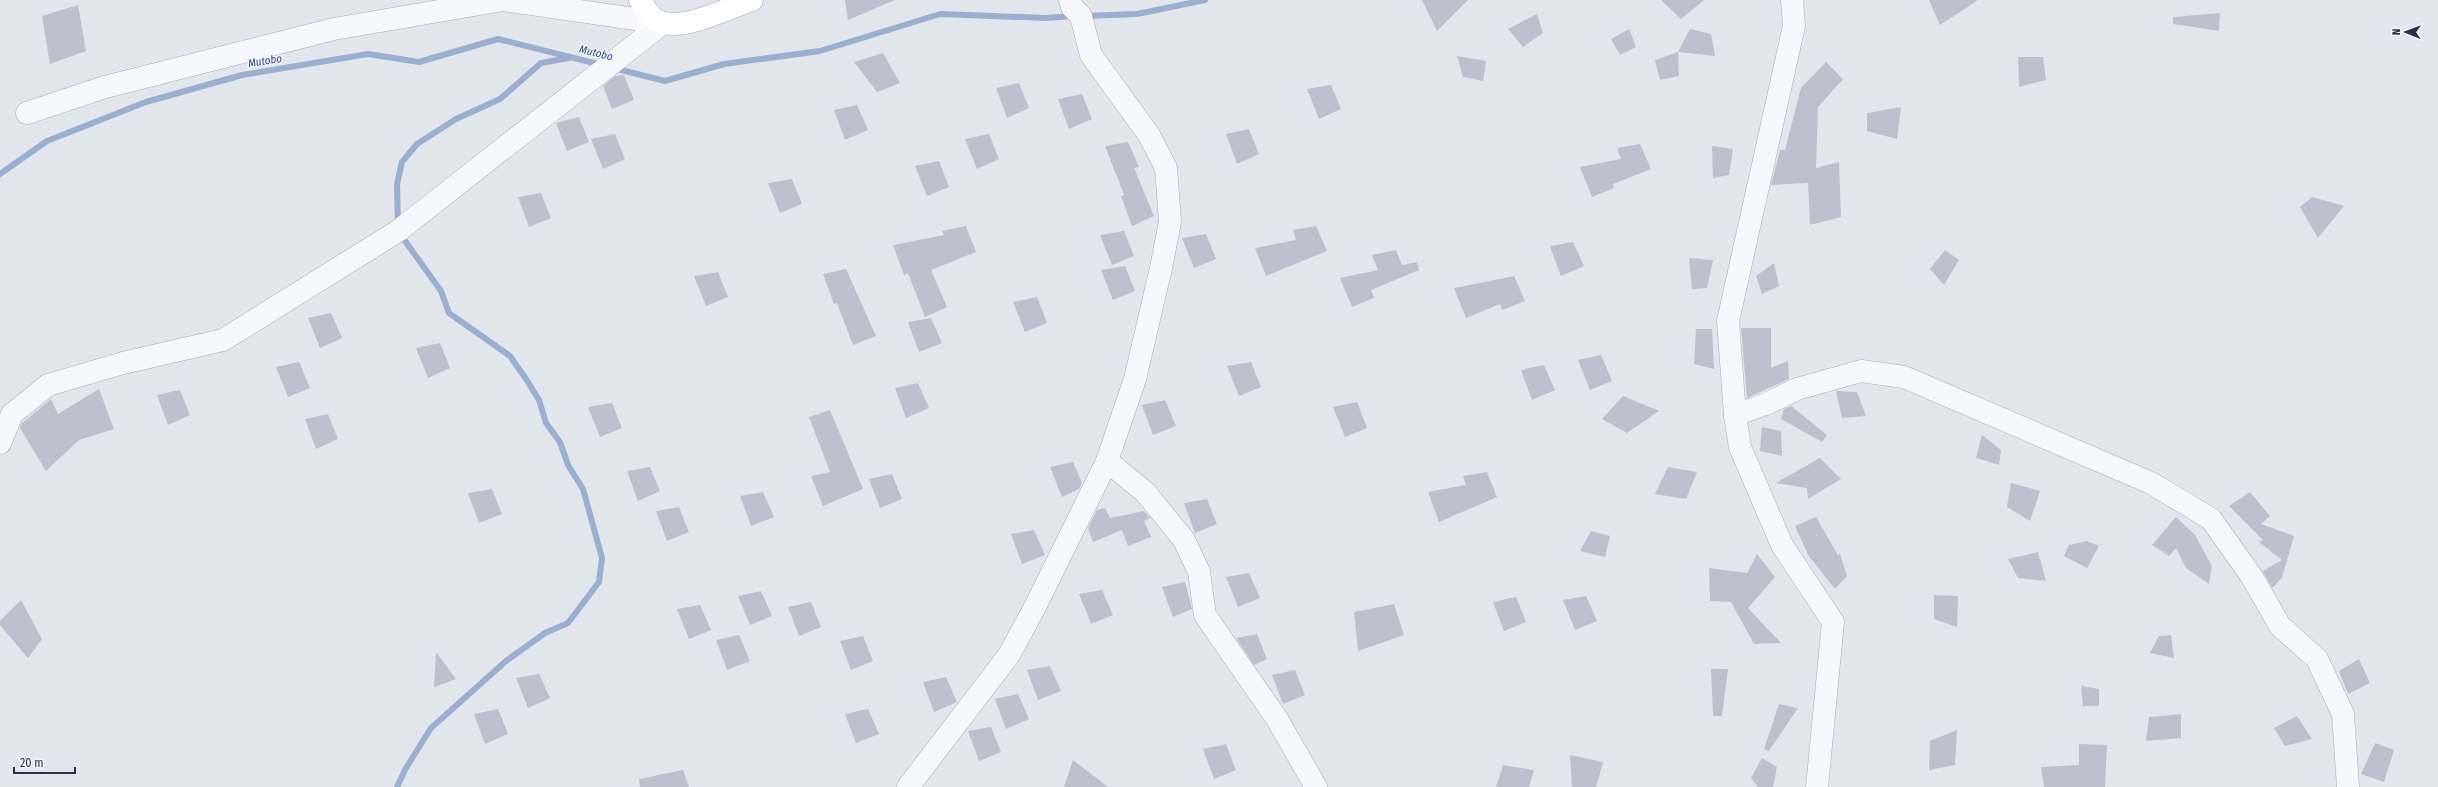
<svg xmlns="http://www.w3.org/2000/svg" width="2438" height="787" font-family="'Fira Sans Condensed',sans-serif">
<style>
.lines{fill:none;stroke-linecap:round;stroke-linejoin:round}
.stream{stroke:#9aaed0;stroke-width:6}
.building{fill:#bcc0cd}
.minor-casing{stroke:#a6abb7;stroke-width:23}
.major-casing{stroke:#a0a7b9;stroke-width:23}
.minor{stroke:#f6f7fa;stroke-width:22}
.major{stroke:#fff;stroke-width:22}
.labels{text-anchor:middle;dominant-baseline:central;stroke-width:3;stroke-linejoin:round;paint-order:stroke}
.water-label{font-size:11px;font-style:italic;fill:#2d4980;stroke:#f2f4f9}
</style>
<rect width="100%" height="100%" fill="#e2e5ec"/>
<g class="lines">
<!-- stream -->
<g class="stream">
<polyline points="1084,16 1137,14 1205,0"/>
<polyline points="613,68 665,81 724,64 820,51 940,14 1046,18 1073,16"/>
<polyline points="0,174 47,141 146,102 242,75 368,54 419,62 498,39 602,65"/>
<polyline points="398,225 397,184 402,162 417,144 456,119 500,99 541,63 569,58"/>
<polyline points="397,787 406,768 431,728 506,661 545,633 568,623 599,582 602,558 583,489 568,465 560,442 546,423 539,400 526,379 510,356 449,313 441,291 400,234"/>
</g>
</g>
<!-- building -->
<g class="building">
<polygon points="845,0 895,0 848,20"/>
<polygon points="1422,0 1468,0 1437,31"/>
<polygon points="1661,0 1704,0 1681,19"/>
<polygon points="1929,0 1978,0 1940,25"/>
<polygon points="78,5 86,51 50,64 42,16"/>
<polygon points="2220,13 2219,31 2173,24 2173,17"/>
<polygon points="1537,14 1543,33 1523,47 1508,29"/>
<polygon points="1629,29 1636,47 1620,55 1611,39"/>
<polygon points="1690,29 1711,34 1715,56 1678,52"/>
<polygon points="1678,52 1679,76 1660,80 1655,60"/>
<polygon points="883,53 900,83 877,92 854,62"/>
<polygon points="1457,56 1486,61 1483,81 1463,77"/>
<polygon points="2018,57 2043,57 2046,80 2019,87"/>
<polygon points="1826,62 1843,79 1818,107 1816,168 1839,162 1841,217 1810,225 1808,183 1771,185 1780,150 1785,150 1801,88"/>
<polygon points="624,75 634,100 612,109 603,86 615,76"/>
<polygon points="1019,83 1029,108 1007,118 996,88"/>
<polygon points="1331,85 1341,109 1319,119 1307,89"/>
<polygon points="1082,94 1092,119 1069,129 1058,99"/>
<polygon points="857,105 868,130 845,140 834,110"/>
<polygon points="1901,107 1897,139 1867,131 1867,113"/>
<polygon points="579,117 589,142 567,151 556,123"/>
<polygon points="1249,129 1259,154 1237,164 1226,134"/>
<polygon points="615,134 625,159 603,169 591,139"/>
<polygon points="989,134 999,159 977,169 965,139"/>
<polygon points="1128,142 1139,167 1134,168 1154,216 1132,226 1121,196 1124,195 1105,146"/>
<polygon points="1640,144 1651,169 1613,184 1614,188 1592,197 1580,167 1621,159 1617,148"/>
<polygon points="1712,146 1733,149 1729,175 1713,178"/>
<polygon points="939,161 949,187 927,196 915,166"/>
<polygon points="792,179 802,204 780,213 768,183"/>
<polygon points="541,193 551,218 529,227 518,197"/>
<polygon points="2312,197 2344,206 2318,238 2300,207"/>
<polygon points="966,226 976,252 931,270 947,307 925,317 908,273 904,275 893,245 944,235 942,231"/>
<polygon points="1316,226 1327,251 1266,276 1255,248 1296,240 1293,230"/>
<polygon points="1124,231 1134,256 1112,265 1100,235"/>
<polygon points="1206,234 1216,259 1194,268 1182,238"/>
<polygon points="1573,242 1584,266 1561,276 1550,246"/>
<polygon points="1396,250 1402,265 1417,262 1419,270 1371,290 1374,298 1352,307 1340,278 1378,270 1372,255"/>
<polygon points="1945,250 1959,260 1944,285 1930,269"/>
<polygon points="1689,258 1713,260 1707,288 1692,289"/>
<polygon points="1774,263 1779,286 1762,294 1756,276"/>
<polygon points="1125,266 1135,291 1113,300 1101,270"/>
<polygon points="846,269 876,336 853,345 837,303 834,304 823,274"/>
<polygon points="718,272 728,297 706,306 694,276"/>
<polygon points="1514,276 1525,301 1502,310 1500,304 1466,318 1454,288"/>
<polygon points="1037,297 1047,323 1025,332 1013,302"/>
<polygon points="331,313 342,338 320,348 308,318"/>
<polygon points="931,318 942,343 919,352 908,322"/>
<polygon points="1741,328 1771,328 1771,368 1788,361 1789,379 1747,398"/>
<polygon points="1696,329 1712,329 1714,369 1694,364"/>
<polygon points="440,343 450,368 428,378 416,348"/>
<polygon points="1601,355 1612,381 1590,390 1578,360"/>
<polygon points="299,362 310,388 288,397 276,367"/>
<polygon points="1251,362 1261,387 1239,396 1227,366"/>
<polygon points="1544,365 1555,390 1532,400 1521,370"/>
<polygon points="918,383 929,408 906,418 895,388"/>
<polygon points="99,389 114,429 79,440 46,471 20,428 21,424 51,399 58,414"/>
<polygon points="180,390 190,415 168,425 157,395"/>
<polygon points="1836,391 1857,392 1866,416 1842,418"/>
<polygon points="1623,396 1659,411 1627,433 1602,419"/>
<polygon points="1165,400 1176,426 1153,435 1142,405"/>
<polygon points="1357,402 1367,428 1345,437 1333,407"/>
<polygon points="612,403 622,428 600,437 588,407"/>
<polygon points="1791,406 1827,435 1822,442 1781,419 1784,409"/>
<polygon points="830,410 863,489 823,506 811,476 830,472 809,417"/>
<polygon points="328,414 338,439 316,449 305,419"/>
<polygon points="1762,427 1781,431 1782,456 1760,451"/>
<polygon points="1982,435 2001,450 1999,465 1976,458"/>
<polygon points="1820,458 1841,479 1808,499 1807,488 1776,483"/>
<polygon points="1073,462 1082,483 1079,489 1062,497 1050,467"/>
<polygon points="650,467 660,491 638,501 627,471"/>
<polygon points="1668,467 1697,472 1686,499 1655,494"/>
<polygon points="1487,472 1497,497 1439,522 1428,492 1466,485 1463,476"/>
<polygon points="892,474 902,499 880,508 869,479"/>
<polygon points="2011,483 2040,491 2030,521 2007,507"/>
<polygon points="492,489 502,514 479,523 468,493"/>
<polygon points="763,492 774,517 751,526 740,496"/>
<polygon points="2250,492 2270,516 2261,524 2294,536 2282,578 2272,588 2263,571 2282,560 2259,542 2263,540 2229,506"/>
<polygon points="1207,499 1217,524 1195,533 1184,503"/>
<polygon points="679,507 689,532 667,541 656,511"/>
<polygon points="1105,508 1110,518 1144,511 1150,518 1144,521 1151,537 1128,546 1122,530 1093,542 1088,528 1097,510"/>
<polygon points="1816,517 1838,555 1840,554 1847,576 1835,589 1808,555 1795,526"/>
<polygon points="2176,517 2195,535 2212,566 2209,584 2186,568 2176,548 2169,556 2152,545"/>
<polygon points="1034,530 1045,555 1022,564 1011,534"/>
<polygon points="1591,531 1610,536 1605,557 1580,551"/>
<polygon points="2087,541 2099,546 2087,568 2064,556 2069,545"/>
<polygon points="2038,552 2046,581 2018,578 2008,559"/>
<polygon points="1757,554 1775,577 1748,608 1781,643 1754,644 1731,602 1710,601 1709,568 1747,573"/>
<polygon points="1249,573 1260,598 1238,607 1226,577"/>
<polygon points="1185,582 1192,609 1173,617 1162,587"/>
<polygon points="1102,590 1113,615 1091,624 1079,594"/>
<polygon points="761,591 772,616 750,625 738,596"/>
<polygon points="1934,595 1958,596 1957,627 1934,619"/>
<polygon points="1586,596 1597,621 1575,630 1563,600"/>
<polygon points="1516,597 1526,622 1504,631 1493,602"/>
<polygon points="21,600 42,639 28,658 0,625 0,621"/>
<polygon points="811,602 821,627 799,636 788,607"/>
<polygon points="1394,604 1404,635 1358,651 1354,612"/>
<polygon points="700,605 711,630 689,639 677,609"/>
<polygon points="1257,634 1267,659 1254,665 1236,638"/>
<polygon points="739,635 750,661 727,670 716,640"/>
<polygon points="2171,635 2174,658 2150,653 2159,636"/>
<polygon points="863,636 873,661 851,670 840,641"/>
<polygon points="436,652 456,679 434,687"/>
<polygon points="2359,659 2370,683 2348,694 2339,671"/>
<polygon points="1050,666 1061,691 1038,700 1027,670"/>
<polygon points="1711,669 1728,669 1722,716 1713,716"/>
<polygon points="1295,670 1305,695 1283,704 1272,675"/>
<polygon points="539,674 550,698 528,708 516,678"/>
<polygon points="946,677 957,702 934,712 923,682"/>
<polygon points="2081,686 2099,689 2099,706 2083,706"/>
<polygon points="1018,694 1029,719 1006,729 995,699"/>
<polygon points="1779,704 1798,708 1769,751 1764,749"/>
<polygon points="498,709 508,734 485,744 474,714"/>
<polygon points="868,709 879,734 856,743 845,714"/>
<polygon points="2181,714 2181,738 2146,741 2149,717"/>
<polygon points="2297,716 2312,739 2285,746 2274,728"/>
<polygon points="991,727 1001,752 979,761 968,731"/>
<polygon points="1957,730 1955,765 1929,770 1930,741"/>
<polygon points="2375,743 2394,750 2384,782 2361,774"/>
<polygon points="1226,744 1236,770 1214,779 1203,749"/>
<polygon points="2079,744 2107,745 2105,787 2044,787 2041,767 2079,765"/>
<polygon points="1570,755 1603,762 1596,787 1572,787"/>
<polygon points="1762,758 1777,767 1773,787 1758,787 1751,778"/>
<polygon points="1073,760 1108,787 1064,787"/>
<polygon points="1503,765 1534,770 1529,787 1496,787"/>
<polygon points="683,770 689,787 640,787 639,779"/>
</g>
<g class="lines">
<!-- minor casing -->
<g class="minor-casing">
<g id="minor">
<polyline points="1792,0 1794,26 1728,321 1735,415 1740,447 1782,545 1833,622 1817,787"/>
<polyline points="27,113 105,87 334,29 503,0 663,23"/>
<polyline points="1735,415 1766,404 1797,389 1861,371 1904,377 2151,483 2211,519 2252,577 2280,626 2317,659 2343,714 2348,787"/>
<polyline points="0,443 12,414 48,385 123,363 223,340 398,231 663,23"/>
<polyline points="1107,461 1145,492 1184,540 1199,572 1205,615 1277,719 1316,787"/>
<polyline points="908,787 1009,655 1036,605 1107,461 1135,379 1161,268 1170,222 1166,168 1149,135 1091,55 1081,16 1072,7 1070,0"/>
</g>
</g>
<!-- major casing -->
<g class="major-casing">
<path id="major" d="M640 0C645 9 653 21 664 23 688 29 728 8 752 0"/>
</g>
<!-- minor -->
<use href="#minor" class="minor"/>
<!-- major -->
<use href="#major" class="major"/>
</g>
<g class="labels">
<!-- water labels -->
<g class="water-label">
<text transform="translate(596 53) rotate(14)">Mutobo</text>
<text transform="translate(265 61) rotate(-9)">Mutobo</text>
</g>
</g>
<!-- north arrow -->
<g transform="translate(2406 32) rotate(271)" stroke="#f2f4f9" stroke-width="3" paint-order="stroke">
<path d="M0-3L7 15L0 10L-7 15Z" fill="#283047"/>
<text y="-6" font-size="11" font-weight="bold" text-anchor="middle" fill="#283047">N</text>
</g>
<!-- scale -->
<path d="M14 767v6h61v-6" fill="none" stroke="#283047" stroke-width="2"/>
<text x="20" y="767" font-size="12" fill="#283047" stroke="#f2f4f9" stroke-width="3" paint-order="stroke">20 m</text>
</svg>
